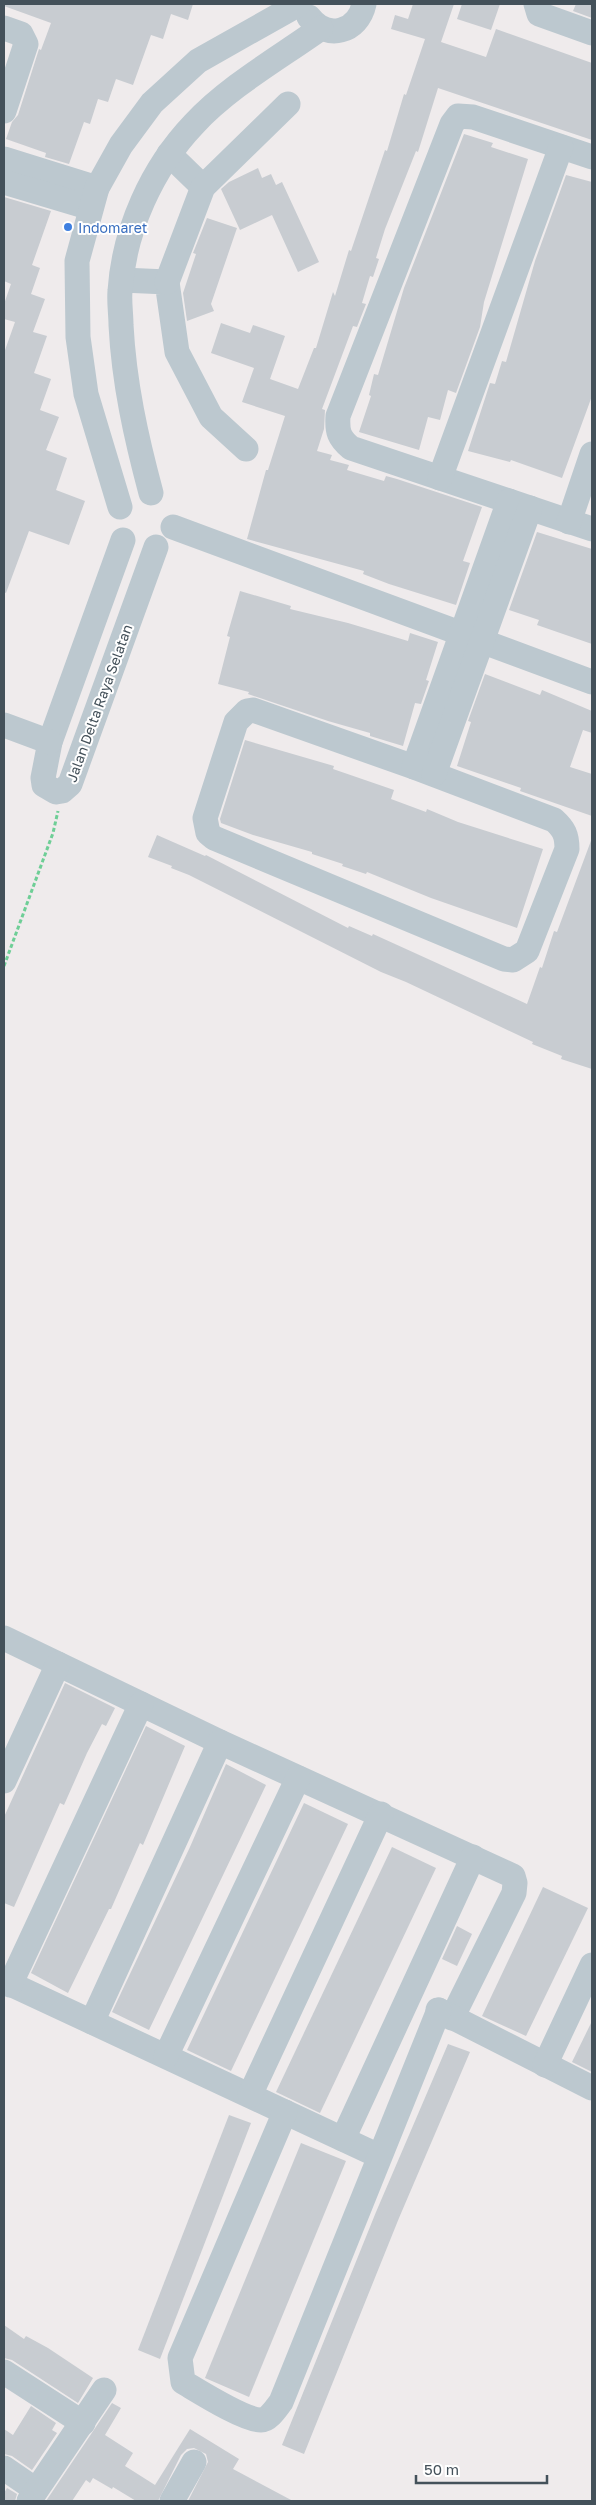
<svg xmlns="http://www.w3.org/2000/svg" width="596" height="2505" font-family="'Golos Text',sans-serif">
<style>
.building{fill:#c8ccd1}
.lines{fill:none;stroke-linecap:round;stroke-linejoin:round}
.path{stroke:#6ece96;stroke-width:3;stroke-dasharray:4 2.5;stroke-linecap:butt}
.minor{stroke:#bcc8cf;stroke-width:25}
.shop-dot{fill:#3f7fe0;stroke:#fff;stroke-width:2}
.labels{text-anchor:middle;dominant-baseline:central;stroke-width:4;stroke-linejoin:round;paint-order:stroke}
.shop-label{font-size:14px;fill:#366cbe;stroke:#fff;text-anchor:start}
.street-label{font-size:14px;fill:#44515a;stroke:#fff}
</style>
<rect width="100%" height="100%" fill="#efebec"/>
<!-- building -->
<g class="building">
<polygon points="4,4 193,4 188,20 171,14 163,39 151,35 133,85 116,79 108,102 98,99 90,124 84,122 69,164 45,157 46,153 6,139 12,122 18,115 39,49 41,50 51,23 4,6"/>
<polygon points="413,4 454,4 441,42 486,57 496,29 592,63 592,140 438,88 418,152 416,151 385,229 376,258 379,259 373,277 370,276 362,303 366,304 357,327 353,326 322,409 325,410 324,429 317,451 332,455 330,460 349,465 347,470 384,481 386,476 397,479 482,507 463,561 470,563 456,605 389,584 363,574 364,571 247,539 266,470 268,470 285,416 242,402 254,368 211,353 221,323 250,333 253,325 285,336 270,379 298,389 314,348 316,348 333,292 335,296 349,250 351,251 385,150 387,151 404,94 406,95 425,39 391,29 395,15 408,19"/>
<polygon points="462,4 500,4 491,30 457,19"/>
<polygon points="576,4 592,4 592,18 573,11"/>
<polygon points="464,134 493,143 491,147 528,159 484,302 480,327 456,393 448,390 440,420 428,417 419,450 359,432 371,396 369,395 374,374 378,375 404,288"/>
<polygon points="258,168 262,178 271,174 276,185 282,182 319,262 298,272 272,215 240,230 221,189 229,182"/>
<polygon points="566,175 592,182 592,396 562,478 511,460 510,462 468,451 490,383 495,384 502,361 506,362 535,261"/>
<polygon points="4,197 51,211 32,265 40,268 31,294 45,299 33,332 47,336 34,373 51,379 40,410 59,417 46,450 67,458 56,490 85,501 69,545 29,531 6,593 4,592 4,353 15,322 4,319 4,304 11,284 4,281"/>
<polygon points="207,218 237,228 211,304 214,311 187,321 183,293 196,254 193,253"/>
<polygon points="537,532 592,549 592,644 537,625 539,620 509,610"/>
<polygon points="240,591 291,606 290,609 348,623 408,641 410,633 438,642 426,680 429,681 422,701 421,704 415,703 403,746 370,736 370,733 328,721 248,694 249,692 218,684 230,637 227,636"/>
<polygon points="485,674 540,695 542,690 592,711 592,733 583,730 570,767 592,774 592,816 520,791 521,788 457,766 471,722 468,721"/>
<polygon points="245,740 334,766 333,769 394,790 391,799 426,812 427,809 458,822 543,849 517,928 431,898 367,872 366,874 342,866 343,864 312,854 312,852 253,835 221,823 220,819"/>
<polygon points="157,835 205,856 206,855 348,928 349,926 372,936 373,934 527,1004 540,967 542,968 554,931 557,932 592,838 592,1069 561,1059 562,1056 532,1044 533,1042 406,982 381,972 189,875 171,868 172,866 148,857"/>
<polygon points="65,1683 115,1708 106,1726 102,1724 87,1753 64,1805 60,1803 14,1907 4,1903 4,1817"/>
<polygon points="146,1726 185,1746 143,1845 140,1843 111,1909 109,1909 68,1993 31,1973"/>
<polygon points="226,1764 266,1785 149,2030 112,2012 190,1847"/>
<polygon points="304,1803 348,1824 231,2071 187,2050"/>
<polygon points="392,1847 436,1868 320,2113 276,2092"/>
<polygon points="543,1887 588,1908 526,2036 482,2016"/>
<polygon points="457,1926 472,1934 457,1966 442,1959"/>
<polygon points="592,2021 592,2072 572,2062"/>
<polygon points="448,2044 470,2052 399,2218 304,2454 282,2445 376,2212"/>
<polygon points="229,2115 251,2123 160,2359 138,2350"/>
<polygon points="301,2143 346,2161 249,2397 205,2378"/>
<polygon points="4,2325 24,2339 26,2336 48,2348 93,2378 78,2403 12,2360 4,2358"/>
<polygon points="112,2403 121,2408 105,2435 133,2453 125,2466 155,2485 190,2429 239,2459 233,2469 293,2501 188,2501 208,2462 206,2454 194,2448 187,2449 181,2455 158,2501 136,2501 113,2487 112,2489 93,2478 90,2483 86,2480 72,2501 46,2501"/>
<polygon points="31,2406 56,2423 52,2430 57,2433 32,2470 12,2456 4,2454 4,2429 13,2435"/>
<polygon points="7,2488 17,2494 15,2501 4,2501 4,2493"/>
</g>
<g class="lines">
<!-- path -->
<polyline class="path" points="4,966 53,833 58,811"/>
<!-- minor -->
<g class="minor">
<polyline points="536,4 539,14 592,33"/>
<path d="M309 17C327 41 358 32 364 4"/>
<polyline points="4,28 21,34 26,44 4,111"/>
<polyline points="169,154 203,187"/>
<path d="M592 157 473 117 458 116 452 124 338 416C337 432 339 438 351 448L592 529"/>
<polyline points="4,159 97,188"/>
<polyline points="4,182 91,208"/>
<polyline points="122,280 167,282 177,352 211,417 246,449"/>
<polyline points="167,282 203,187 288,104"/>
<polyline points="440,478 561,147"/>
<path d="M151 493C136 437 124 383 121 325 121 314 119 302 120 291 124 230 152 168 194 124 228 87 279 58 321 28"/>
<polyline points="120,507 86,394 78,337 77,261 97,188 121,145 152,103 198,61 299,4"/>
<polyline points="569,522 592,454"/>
<polyline points="173,527 592,682"/>
<polyline points="123,540 50,742 43,778 44,785 56,792 62,791 70,784 156,547"/>
<path d="M253 710 414 767 554 820C564 829 567 835 567 849L527 951 513 960 504 959 214 838 208 833 205 818 236 722 247 711Z"/>
<polyline points="4,725 50,742"/>
<polyline points="414,767 509,501"/>
<polyline points="434,774 530,508"/>
<polyline points="4,1638 220,1742 513,1876 515,1883 514,1893 452,2018"/>
<polyline points="4,1781 58,1664"/>
<polyline points="4,1981 379,2156"/>
<polyline points="10,1985 141,1704"/>
<polyline points="438,2010 592,2088"/>
<polyline points="92,2022 220,1742"/>
<polyline points="166,2056 298,1778"/>
<polyline points="545,2065 592,1965"/>
<polyline points="250,2095 381,1814"/>
<path d="M285 2112 180 2358 183 2382C200 2392 244 2420 261 2420 269 2420 277 2407 281 2402L439 2010"/>
<polyline points="343,2139 473,1857"/>
<polyline points="4,2372 83,2423"/>
<polyline points="4,2468 36,2490"/>
<polyline points="29,2501 104,2390"/>
<polyline points="172,2501 194,2462"/>
</g>
</g>
<!-- markers -->
<circle class="shop-dot" cx="68" cy="227" r="5"/>
<g class="labels">
<!-- shop labels -->
<g class="shop-label">
<text x="78" y="227">Indomaret</text>
</g>
<!-- street labels -->
<g class="street-label">
<text transform="translate(99 703) rotate(-70)">Jalan Delta Raya Selatan</text>
</g>
</g>
<!-- border -->
<rect width="596" height="2505" fill="none" stroke="#44515a" stroke-width="10"/>
<!-- scale -->
<path d="M416 2475v8h131v-8" fill="none" stroke="#44515a" stroke-width="2.5"/>
<text x="424" y="2475" font-size="15" fill="#44515a" stroke="#ffffff" stroke-width="4" paint-order="stroke">50 m</text>
</svg>
